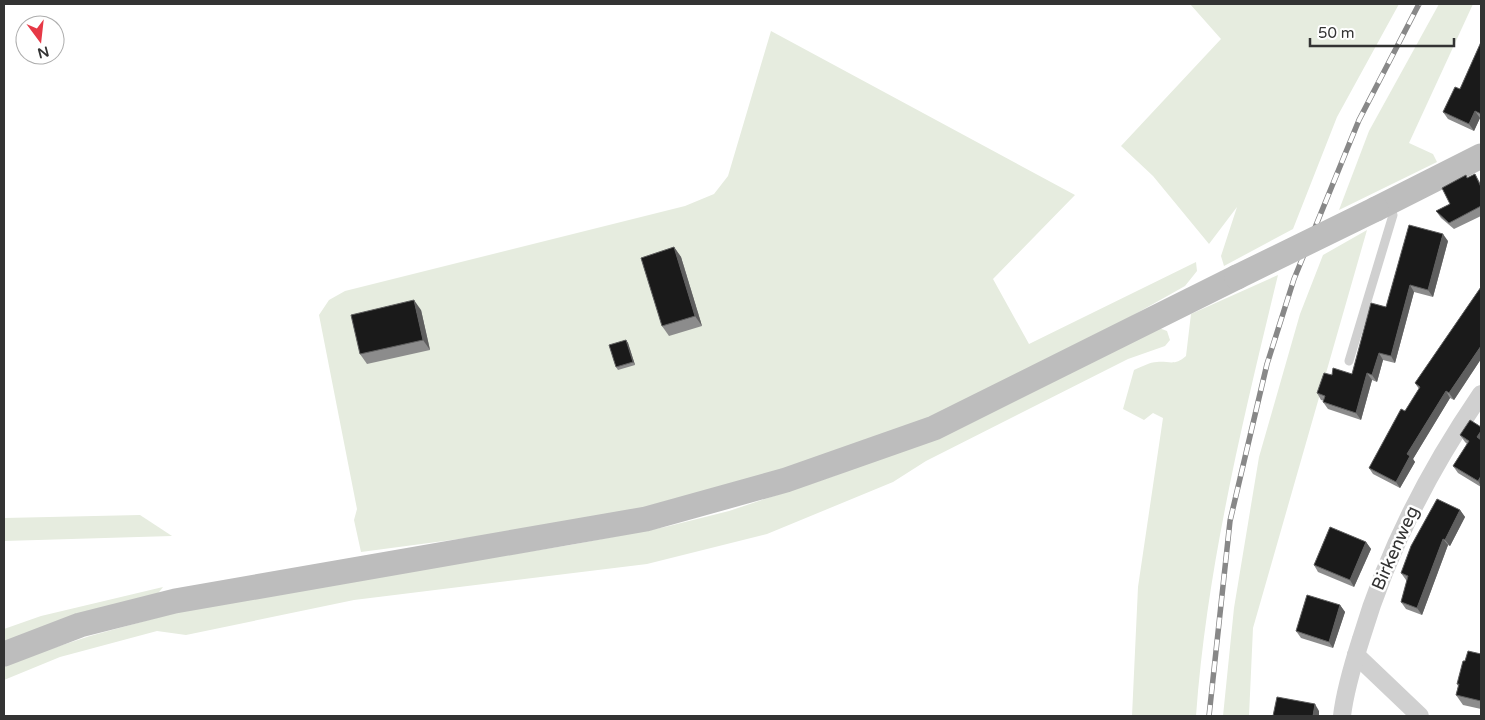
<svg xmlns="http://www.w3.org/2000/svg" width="1485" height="720" font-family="'Varela Round',sans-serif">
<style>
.green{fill:#e6ecdf}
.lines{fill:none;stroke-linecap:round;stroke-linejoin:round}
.lane{stroke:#d0d0d0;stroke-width:9}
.street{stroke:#d0d0d0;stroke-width:18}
.secondary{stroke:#bdbdbd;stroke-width:25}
.rail-casing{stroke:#888;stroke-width:5.5}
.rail{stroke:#fff;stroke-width:4;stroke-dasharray:11;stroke-linecap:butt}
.secondary-bridge{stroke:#bdbdbd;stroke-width:25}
.wall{fill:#8c8c8c}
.shaded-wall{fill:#5f5f5f}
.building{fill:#1a1a1a;stroke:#5f5f5f}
.labels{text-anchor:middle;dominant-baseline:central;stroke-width:5;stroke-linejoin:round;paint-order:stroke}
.street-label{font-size:18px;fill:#333;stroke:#fff}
</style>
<rect width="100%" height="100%" fill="#fff"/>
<!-- green -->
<g class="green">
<polygon points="1190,4 1399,4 1337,117 1293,229 1224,266 1221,256 1237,207 1209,244 1153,176 1121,146 1221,39"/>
<polygon points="1439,4 1473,4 1409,143 1433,154 1437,162 1339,210 1369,131"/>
<polygon points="771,31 1075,195 993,279 1029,344 1196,262 1197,271 1185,286 1091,339 898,433 794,468 609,519 361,552 354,520 357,509 319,315 329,300 345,291 685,206 714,194 728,176"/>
<polygon points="1367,230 1253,628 1249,716 1223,716 1234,608 1259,457 1300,314 1323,255"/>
<path d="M1278 275C1243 420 1207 566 1196 716H1132L1138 587 1163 418 1153 413 1144 420 1123 409 1134 370C1141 367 1150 362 1157 362 1170 361 1175 366 1186 356L1191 314Z"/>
<polygon points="1159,328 1167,331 1170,340 1165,346 1128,359 926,461 893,482 767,534 647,564 354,600 186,635 157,631 60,657 4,680 4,664 90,636 207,604 570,545 665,527 729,511 834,476 905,447"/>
<polygon points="140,515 172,536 4,541 4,518"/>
<polygon points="163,587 156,596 4,646 4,629 41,616"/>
</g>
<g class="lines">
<!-- lane -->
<polyline class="lane" points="1349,361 1393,215 1390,205"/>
<!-- street -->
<g class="street">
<polyline points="1356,655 1420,716"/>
<path d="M1342 716C1345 690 1353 664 1361 639 1387 551 1429 470 1481 394"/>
</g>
<!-- secondary -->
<g class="secondary">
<polyline points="1376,209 1481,156"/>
<polyline points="4,654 80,625 175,601 646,519 786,480 934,428 1237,277"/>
</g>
<!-- rail casing -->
<g class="rail-casing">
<polyline id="rail" points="1209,716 1230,521 1267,364 1294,279 1359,120 1419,4"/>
</g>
<!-- rail -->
<use href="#rail" class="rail"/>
<!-- secondary-bridge -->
<polyline class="secondary-bridge" points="1237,277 1376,209"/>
</g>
<!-- wall -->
<g class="wall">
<polygon points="1481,42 1481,119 1480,118 1474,131 1448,119 1443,112 1460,89"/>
<polygon points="1475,174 1481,184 1481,216 1454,229 1441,218 1436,211 1450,204 1468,178"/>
<polygon points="1448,241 1433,297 1414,292 1395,363 1383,360 1377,382 1372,380 1361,420 1328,409 1323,402 1324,401 1321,400 1317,393 1332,375 1352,374 1386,307"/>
<polygon points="674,247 681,257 702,326 669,336 662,326"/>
<polygon points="1481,287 1481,359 1454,400 1450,398 1413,459 1415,462 1400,488 1373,474 1369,468 1419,389 1415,383"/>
<polygon points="421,310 430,350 367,364 360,354"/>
<polygon points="626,340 628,343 635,365 618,370 616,367"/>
<polygon points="1481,427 1481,487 1458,473 1453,466 1467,444 1465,442 1460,435"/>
<polygon points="1460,510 1465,517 1450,546 1448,545 1422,615 1406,609 1401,602 1407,581 1406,580 1401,573"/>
<polygon points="1366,542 1371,549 1354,587 1318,572 1314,565"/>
<polygon points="1340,605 1345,612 1333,648 1301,638 1296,631"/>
<polygon points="1481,654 1481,709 1463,705 1456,695 1458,686 1457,684 1465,661"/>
</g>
<!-- shaded-wall -->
<g class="shaded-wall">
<polygon points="1475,111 1480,118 1474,131 1469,124"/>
<polygon points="1443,234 1448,241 1433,297 1428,290"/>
<polygon points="674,247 681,257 702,326 695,316"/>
<polygon points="1410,285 1414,292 1395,363 1391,356"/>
<polygon points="414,300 421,310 430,350 423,340"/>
<polygon points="626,340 628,343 635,365 633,362"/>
<polygon points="1481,346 1481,359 1454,400 1449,393"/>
<polygon points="1379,353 1383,360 1377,382 1372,375"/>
<polygon points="1367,373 1372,380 1361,420 1356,413"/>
<polygon points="1446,391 1450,398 1413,459 1415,462 1400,488 1396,482 1407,454"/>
<polygon points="1481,431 1481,443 1477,437"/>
<polygon points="1481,476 1481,486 1478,481"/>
<polygon points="1460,510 1465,517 1450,546 1445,540"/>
<polygon points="1443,539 1448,545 1422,615 1417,608"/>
<polygon points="1366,542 1371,549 1354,587 1350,580"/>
<polygon points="1340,605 1345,612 1333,648 1329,642"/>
<polygon points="1315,704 1319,711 1319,716 1313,716"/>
</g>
<!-- building -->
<g class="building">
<polygon points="1481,42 1481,114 1475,111 1469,124 1443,112 1455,87 1460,89"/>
<polygon points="1475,174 1481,187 1481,206 1449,223 1436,211 1450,204 1442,188 1466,175 1467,178"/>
<polygon points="1409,225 1443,234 1428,290 1410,285 1391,356 1379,353 1372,375 1367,373 1356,413 1323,402 1325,396 1317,393 1324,373 1332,375 1333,368 1352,374 1371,303 1386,307"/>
<polygon points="674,247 695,316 662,326 641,258"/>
<polygon points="1481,287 1481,346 1449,393 1446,391 1407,454 1410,456 1396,482 1369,468 1401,409 1405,411 1420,387 1415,383"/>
<polygon points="414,300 423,340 360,354 351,315"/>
<polygon points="626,340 633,362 616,367 609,345"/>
<polygon points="1470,420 1481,427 1481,431 1477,437 1481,440 1481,476 1478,481 1453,466 1469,441 1460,435"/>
<polygon points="1437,499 1460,510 1445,540 1443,539 1417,608 1401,602 1408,576 1401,573 1411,546"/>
<polygon points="1330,527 1366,542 1350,580 1314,565"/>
<polygon points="1307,595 1340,605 1329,642 1296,631"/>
<polygon points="1468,651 1481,654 1481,701 1456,695 1459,684 1457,684 1463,661 1465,661"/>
<polygon points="1277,697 1315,704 1313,716 1273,716"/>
</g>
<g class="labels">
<!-- street labels -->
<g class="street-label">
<text transform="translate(1395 548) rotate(-66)">Birkenweg</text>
</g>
</g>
<!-- border -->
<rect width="1485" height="720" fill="none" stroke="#333333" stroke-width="10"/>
<!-- north arrow -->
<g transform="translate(40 40) rotate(165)"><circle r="24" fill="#ffffff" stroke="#adadad"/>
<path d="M0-4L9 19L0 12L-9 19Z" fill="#e63946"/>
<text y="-8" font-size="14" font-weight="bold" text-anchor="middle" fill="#333333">N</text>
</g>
<!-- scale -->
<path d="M1310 38v8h144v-8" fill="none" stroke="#333333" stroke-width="2.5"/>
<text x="1318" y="38" font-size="15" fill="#333333" stroke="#ffffff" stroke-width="4" paint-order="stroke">50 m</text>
</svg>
